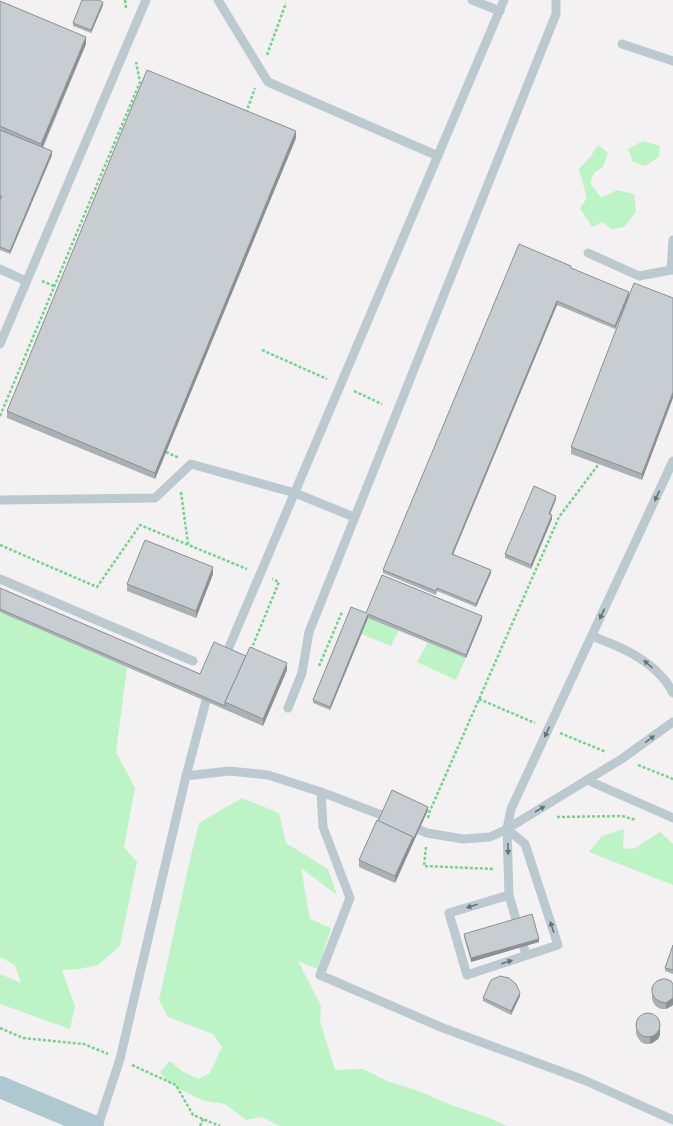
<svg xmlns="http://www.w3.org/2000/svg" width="673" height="1126" font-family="'Fira Sans',sans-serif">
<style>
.green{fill:#bcf4c6}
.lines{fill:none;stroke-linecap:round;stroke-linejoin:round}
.path{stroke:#71d58e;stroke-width:2.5;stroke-dasharray:3 2;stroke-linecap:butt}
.service{stroke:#bbcacf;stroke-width:9}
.primary{stroke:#aec8d2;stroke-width:22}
.wall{fill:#abb0b4}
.shaded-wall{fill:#8b9092}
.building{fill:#c7cdd1;stroke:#8b9092}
.oneway{fill:#64767c}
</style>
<rect width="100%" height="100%" fill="#f3f1f1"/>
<!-- green -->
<g class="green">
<polygon points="643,141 660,146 659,157 645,166 633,162 628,149"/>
<polygon points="598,145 608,153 603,167 594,173 590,183 601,198 617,190 634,194 636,212 624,227 611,229 603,222 592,227 580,208 587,198 579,169 591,156"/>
<polygon points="0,612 127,667 116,752 135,788 124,847 137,862 120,946 98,965 79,969 62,970 75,1006 70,1029 0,1004 0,974 21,983 15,965 0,957"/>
<polygon points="368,618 399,630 391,646 361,634"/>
<polygon points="428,642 466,658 456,680 417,662"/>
<polygon points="242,798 279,813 286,843 328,869 337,895 301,868 310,919 331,928 318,969 298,961 321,1006 320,1021 335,1070 363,1069 387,1081 416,1090 449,1104 489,1118 507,1126 280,1126 262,1117 246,1120 225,1104 204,1101 169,1083 160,1072 170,1061 182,1071 198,1079 210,1073 222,1047 213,1034 168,1017 159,1000 188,868 199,823"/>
<polygon points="624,829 623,849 635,848 660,832 673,844 673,885 589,852 602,836"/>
</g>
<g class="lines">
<!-- path -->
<g class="path">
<polyline points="125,0 126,8"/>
<polyline points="267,55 286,3"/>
<polyline points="246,113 255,88"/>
<polyline points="42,281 54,286"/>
<polyline points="262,350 327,379"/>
<polyline points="354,391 382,404"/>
<polyline points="0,416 140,82 136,62"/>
<polyline points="166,452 177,457 177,459"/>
<polyline points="181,492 188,544"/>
<polyline points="0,545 97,587 140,525 247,569"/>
<polyline points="251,650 279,582 272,579"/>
<polyline points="319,666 342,612"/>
<polyline points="479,699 535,723"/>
<polyline points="560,733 606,752"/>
<polyline points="638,765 673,779"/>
<polyline points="557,817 622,816 636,820"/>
<polyline points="428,818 429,813 559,517 598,465"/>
<polyline points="426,847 424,866 495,869"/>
<polyline points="0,1028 23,1038 84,1044 108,1054"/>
<polyline points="132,1065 176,1085 193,1115 220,1126"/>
<polyline points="200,1126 203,1119"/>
</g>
<!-- service -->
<g class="service">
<polyline points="218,0 268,82 438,156"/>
<polyline points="472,0 500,11"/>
<polyline points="622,44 673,61"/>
<polyline points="588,253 639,276 671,270 673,270"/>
<polyline points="0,269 26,281"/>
<polyline points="671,270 673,240"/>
<polyline points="0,344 146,0"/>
<polyline points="0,500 155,498 191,464 295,493 354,517"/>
<polyline points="0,579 193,661"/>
<path d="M592 636C618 646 644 656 663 678 667 682 670 688 673 693"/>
<polyline points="224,659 504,0"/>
<polyline points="288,708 302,673 309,632 556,14 556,0"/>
<polyline points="186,776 229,771 268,775 321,792 392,819"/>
<polyline points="587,780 673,818"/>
<polyline points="321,792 323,827 350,898 320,975 443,1028 584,1080 673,1120"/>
<polyline points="408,825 427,833 463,839 490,837 507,829 623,758 673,722"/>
<polyline points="507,829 511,809 673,461"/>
<polyline points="509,895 449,913 467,975 558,945 525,844 507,829 509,895 526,955"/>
<polyline points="98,1126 120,1059 186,776 206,701 211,690"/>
</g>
<!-- primary -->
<polyline class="primary" points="0,1087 93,1126"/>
</g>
<!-- wall -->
<g class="wall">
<polygon points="0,1 86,44 43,148 52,155 10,254 0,250"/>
<polygon points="103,5 91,33 73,26 73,23"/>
<polygon points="296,138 155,479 7,418 7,411"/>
<polygon points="571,268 629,296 615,329 557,305 453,554 491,573 476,607 437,591 436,595 383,573 383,570"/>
<polygon points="673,298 642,480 571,454 571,447"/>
<polygon points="556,499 550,514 552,519 531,569 505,558 505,554"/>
<polygon points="213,574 196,618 127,591 127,584"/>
<polygon points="0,588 200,674 246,656 287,670 263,726 0,612"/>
<polygon points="366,613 482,619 466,658 368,618 330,710 313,703 313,700"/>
<polygon points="428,810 395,883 359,867 359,860 378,821"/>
<polygon points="464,934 539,942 471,962 464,937"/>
<polygon points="673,945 673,974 665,971 665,968"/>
<polygon points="673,984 673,1005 666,1009 661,1009 657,1007 654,1004 652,999 652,988"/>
<polygon points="520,996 511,1015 483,1001 483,998"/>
<polygon points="636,1023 660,1035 658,1039 654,1042 650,1044 645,1044 641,1042 638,1038 636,1034"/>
</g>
<!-- shaded-wall -->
<g class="shaded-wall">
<polygon points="103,2 103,5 91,33 91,30"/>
<polygon points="86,37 86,44 41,150 41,144"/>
<polygon points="296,131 296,138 155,479 155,473"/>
<polygon points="52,151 52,155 10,254 10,251"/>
<polygon points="629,292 629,296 615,329 615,326"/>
<polygon points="557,301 557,305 452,557 452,554"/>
<polygon points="673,392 673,398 642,480 642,474"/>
<polygon points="556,496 556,499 549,517 549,514"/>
<polygon points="552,515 552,519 531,569 531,565"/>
<polygon points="213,567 213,574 196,618 196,611"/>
<polygon points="491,570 491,573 476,607 476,604"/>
<polygon points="368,614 368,618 330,710 330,707"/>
<polygon points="482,616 482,619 466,658 466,655"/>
<polygon points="287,663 287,670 263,726 263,719"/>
<polygon points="428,807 428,810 395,883 395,876 413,837"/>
<polygon points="539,939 539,942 471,962 471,958"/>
<polygon points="520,993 520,996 511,1015 511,1011"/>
<polygon points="673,998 673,1005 666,1009 666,1003"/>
<polygon points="660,1024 660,1035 658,1039 654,1042 650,1044 650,1037"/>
</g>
<!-- building -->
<g class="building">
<polygon points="82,0 98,0 103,2 91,30 73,23"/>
<polygon points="0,1 86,37 41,144 0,126"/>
<polygon points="147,70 296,131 155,473 7,411"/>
<polygon points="0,130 52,151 10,251 0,247 0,200 2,196 0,196"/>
<polygon points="519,244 571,266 571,268 629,292 615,326 557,301 452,554 491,570 476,604 437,588 436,591 383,570"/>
<polygon points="634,283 673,298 673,392 642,474 571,447"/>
<polygon points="534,486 556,496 549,514 552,515 531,565 505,554"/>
<polygon points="145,540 213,567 196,611 127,584"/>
<polygon points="382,575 482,616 466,655 368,614 330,707 313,700 351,607 366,613"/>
<polygon points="0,588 200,674 214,642 246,656 225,702 225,706 0,609"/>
<polygon points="250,647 287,663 263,719 225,702"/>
<polygon points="392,790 428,807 413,840 413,837 378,821"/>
<polygon points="377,820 413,837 395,876 359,860"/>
<polygon points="532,914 539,939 471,958 464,934"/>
<polygon points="673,945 673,970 665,968"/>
<polygon points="500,976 509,978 516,984 520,993 511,1011 483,998 491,980"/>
<polygon points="662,979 666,979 671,981 673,984 673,998 666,1003 661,1002 657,1000 654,997 652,993 652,988 654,984 657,981"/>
<circle cx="648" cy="1025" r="12"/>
</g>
<!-- one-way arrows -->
<defs><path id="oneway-solid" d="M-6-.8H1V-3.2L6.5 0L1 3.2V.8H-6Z"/></defs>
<g class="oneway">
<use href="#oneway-solid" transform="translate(657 496) rotate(115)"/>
<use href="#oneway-solid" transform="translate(602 614) rotate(115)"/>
<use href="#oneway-solid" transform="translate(648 664) rotate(-138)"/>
<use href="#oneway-solid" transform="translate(547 732) rotate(115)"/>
<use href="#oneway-solid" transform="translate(650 739) rotate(-36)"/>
<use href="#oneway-solid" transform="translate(540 809) rotate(-31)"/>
<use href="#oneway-solid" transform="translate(508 849) rotate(88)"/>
<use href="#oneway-solid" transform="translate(472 906) rotate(163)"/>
<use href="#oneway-solid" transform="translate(552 927) rotate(-108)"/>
<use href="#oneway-solid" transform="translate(507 962) rotate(-18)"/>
</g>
</svg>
